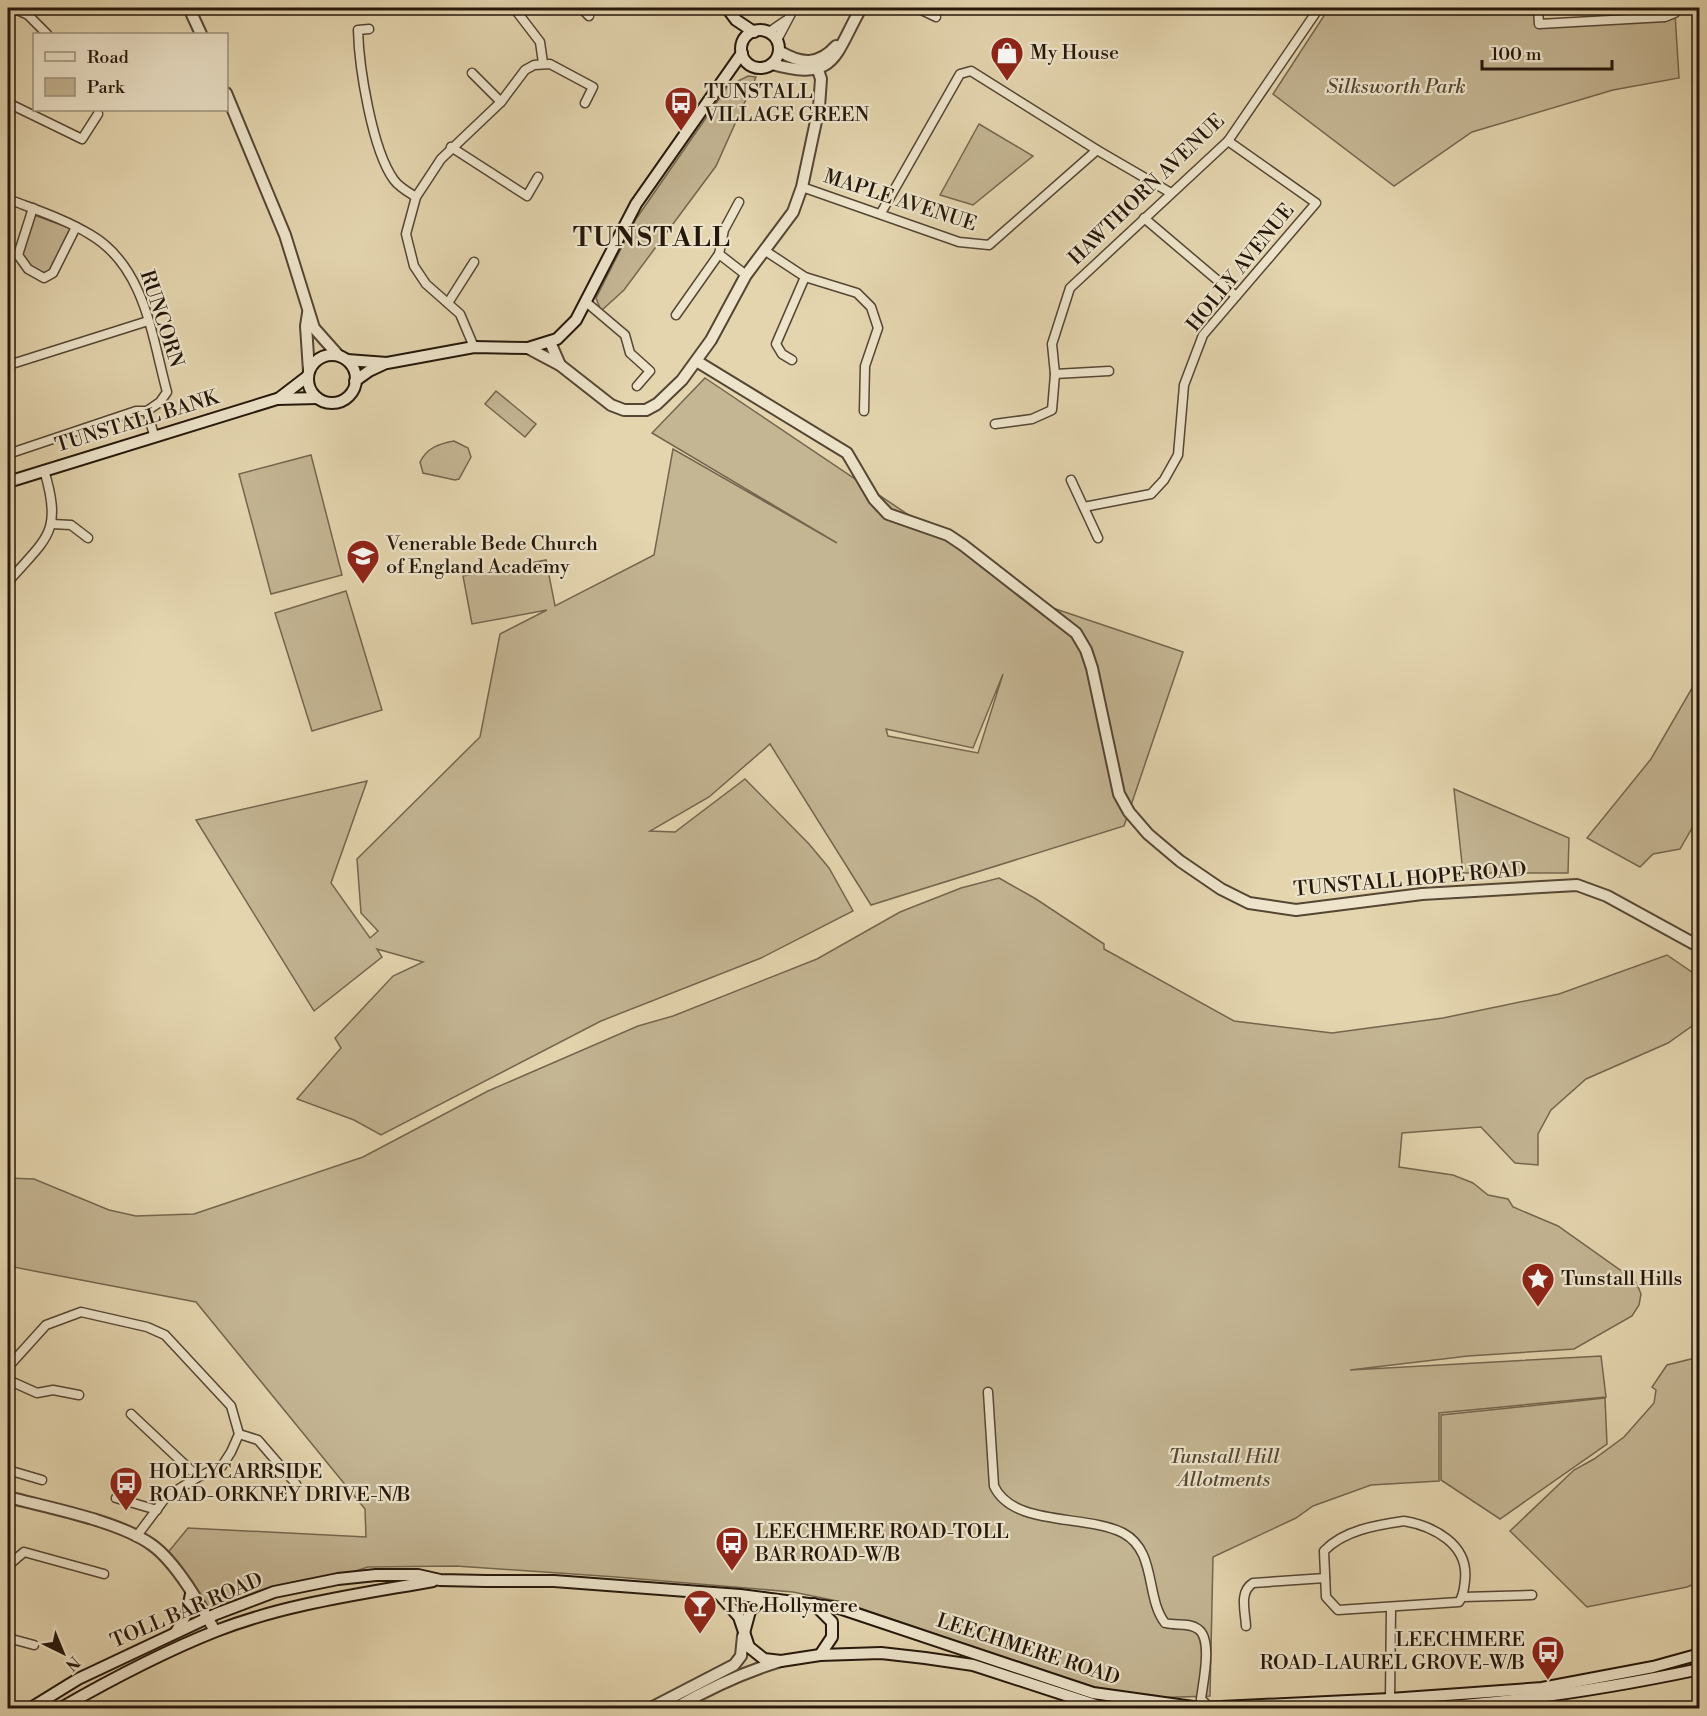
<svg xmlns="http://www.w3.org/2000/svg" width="1707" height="1716" font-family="'Libre Bodoni',serif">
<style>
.green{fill:#c4b593;stroke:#74664e;stroke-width:1.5;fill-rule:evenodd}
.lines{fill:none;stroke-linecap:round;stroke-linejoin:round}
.minor-casing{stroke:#554633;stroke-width:11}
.tertiary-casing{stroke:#554633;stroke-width:14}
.secondary-casing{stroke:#25170a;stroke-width:14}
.minor{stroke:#ede4cb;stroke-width:8}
.tertiary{stroke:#ede4cb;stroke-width:10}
.secondary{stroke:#ede4cb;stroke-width:10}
.labels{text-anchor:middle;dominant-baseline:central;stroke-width:4.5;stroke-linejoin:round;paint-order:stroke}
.poi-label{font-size:20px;fill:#25170a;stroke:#ede4cb;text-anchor:start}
.park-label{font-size:20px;font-style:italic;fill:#554633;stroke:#ede4cb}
.street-label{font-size:20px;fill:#25170a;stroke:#ede4cb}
.district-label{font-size:26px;font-weight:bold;letter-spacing:1.5px;fill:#25170a;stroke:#ede4cb}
</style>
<rect width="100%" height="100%" fill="#e4d5af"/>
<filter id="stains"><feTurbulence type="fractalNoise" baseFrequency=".00333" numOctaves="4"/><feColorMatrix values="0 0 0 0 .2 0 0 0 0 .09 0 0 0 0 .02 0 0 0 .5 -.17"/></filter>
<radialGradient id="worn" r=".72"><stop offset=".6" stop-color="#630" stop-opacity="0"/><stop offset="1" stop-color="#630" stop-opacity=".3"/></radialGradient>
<!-- green -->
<g class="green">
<polygon points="1329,8 1535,8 1536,26 1675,13 1679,78 1613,90 1472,132 1394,186 1273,94"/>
<polygon points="748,76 756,77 716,166 624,290 601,311 596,298 636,219 728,86"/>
<polygon points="979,124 1033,156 973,205 940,195"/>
<polygon points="34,215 72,229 51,270 44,275 28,267 21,258"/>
<path d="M705 378 1041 604 1183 652 1124 826 871 905 770 744 709 797 650 831 675 832 745 779 809 844 829 868 853 911 761 958 601 1021 381 1135 354 1120 297 1099 341 1048 335 1038 393 976 423 962 377 949 382 957 314 1011 196 820 367 781 331 883 370 938 378 931 361 913 357 859 480 737 500 634 547 610 472 624 463 576 546 560 555 606 654 555 673 449 837 543 652 433ZM1003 674 978 753 888 736 886 729 973 748Z"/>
<polygon points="496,391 536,424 525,437 485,404"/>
<path d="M454 441 468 448 471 457 459 479 455 480 423 473 420 462C427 448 438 444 454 441Z"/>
<polygon points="311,455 342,575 271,594 239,474"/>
<polygon points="346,591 382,710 312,731 275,613"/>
<polygon points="1699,676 1699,816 1680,849 1653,854 1640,867 1587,838 1651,759"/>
<polygon points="1454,789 1569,838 1568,873 1463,873"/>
<polygon points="999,878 1036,899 1104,944 1104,949 1234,1021 1332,1033 1443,1018 1559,994 1667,955 1699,977 1699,1021 1668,1043 1586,1079 1551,1110 1538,1134 1538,1165 1515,1163 1481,1127 1402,1133 1399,1167 1453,1175 1473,1183 1488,1195 1508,1199 1513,1207 1558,1226 1630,1277 1637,1284 1641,1294 1639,1305 1632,1316 1574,1349 1468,1356 1350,1370 1601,1356 1606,1397 1439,1413 1439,1481 1371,1485 1313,1506 1296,1518 1213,1557 1210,1696 1149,1698 1099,1690 842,1602 793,1592 616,1577 456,1566 368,1567 207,1618 165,1556 188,1528 366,1537 365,1509 196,1302 8,1266 8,1178 34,1179 109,1210 136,1216 194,1214 363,1157 488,1091 638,1026 673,1016 817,959 900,912 961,888"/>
<polygon points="1699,1357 1699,1582 1687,1587 1587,1607 1510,1531 1574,1470 1594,1459 1624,1437 1654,1403 1656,1390 1652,1387 1667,1365"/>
<polygon points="1605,1398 1607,1444 1500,1519 1441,1480 1441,1415"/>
</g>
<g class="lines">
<!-- minor casing -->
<g class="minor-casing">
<g id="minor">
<polyline points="13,8 28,15 47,34"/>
<polyline points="514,8 540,42 543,63"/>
<polyline points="581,8 589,16"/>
<polyline points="917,8 936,17"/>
<polyline points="1538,8 1539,24 1665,17 1675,13 1677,8"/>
<path d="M369 29 358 30C359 67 372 150 394 180 399 187 408 192 416 197"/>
<polyline points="769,32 785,21"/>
<polyline points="777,40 794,8"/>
<polyline points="472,73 501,102"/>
<polyline points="8,103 82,139 98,114"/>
<polyline points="451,147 527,196 538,177"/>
<polyline points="802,187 959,242 989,245 1097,150"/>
<path d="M8 199C36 210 65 219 91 235 145 267 152 337 167 392L160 402 147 411 154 435"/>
<polyline points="739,202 724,230 719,254 746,275"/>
<polyline points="33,208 18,255 28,269 44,278 53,273 76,227"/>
<polyline points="881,213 960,74 971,71 1097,150 1171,193"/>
<polyline points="1144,218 1236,296"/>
<polyline points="764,250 805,277 857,293 871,307 878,328 865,366 864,411"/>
<polyline points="586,302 625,335 630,353 650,371 637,386"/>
<polyline points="448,303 474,262"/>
<polyline points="676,315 719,254"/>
<polyline points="474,347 460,314 426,284 414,266 406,234 416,197 441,159 501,102 525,70 534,65 550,64 593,87 585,103"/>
<polyline points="8,360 15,363 148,321"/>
<polyline points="792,360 782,354 776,344 805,277"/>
<polyline points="1055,374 1109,371"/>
<polyline points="995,424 1032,419 1052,410 1055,374 1052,344 1070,288 1228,141 1319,8"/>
<polyline points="8,454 136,411 147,411"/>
<polyline points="1071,480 1098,538"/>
<polyline points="1084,507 1151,494 1164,480 1178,455 1184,385 1203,335 1316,203 1228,141"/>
<polyline points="52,524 71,525 88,538"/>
<path d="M8 582C47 537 63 533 44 470"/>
<polyline points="8,1367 46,1325 81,1312 147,1327 165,1335 231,1406 239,1434 231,1452 222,1466 198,1477 166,1497 136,1537"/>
<polyline points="8,1380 37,1393 53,1390 79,1395"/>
<path d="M988 1392 994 1486C1013 1527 1086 1514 1123 1533 1157 1551 1145 1597 1165 1623 1176 1626 1189 1622 1198 1629 1213 1639 1203 1682 1201 1699L1210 1708"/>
<polyline points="131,1414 198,1477"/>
<polyline points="239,1434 258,1440 296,1484 290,1495"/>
<polyline points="8,1470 42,1480"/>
<polyline points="116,1498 157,1510"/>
<path d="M1404 1521C1433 1526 1469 1544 1465 1580 1464 1588 1464 1595 1459 1602L1338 1610 1326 1597 1324 1551C1344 1530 1377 1525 1404 1521Z"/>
<polyline points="8,1557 10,1564 8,1577"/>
<polyline points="10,1564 24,1552 104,1574"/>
<polyline points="1463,1597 1532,1595"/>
<path d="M1246 1626C1245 1610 1239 1592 1253 1583L1325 1578"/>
<polyline points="8,1638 34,1645"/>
<polyline points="1542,1697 1543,1708"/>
<polyline points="1390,1699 1391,1608"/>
</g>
</g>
<!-- tertiary casing -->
<g class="tertiary-casing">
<g id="tertiary">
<polyline points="189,8 201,34"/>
<path d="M779 51C801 64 818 66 836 46"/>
<path d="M772 64C836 82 834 56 861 8"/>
<polyline points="226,93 285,235 314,328 338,355"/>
<polyline points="308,313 306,326 309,371"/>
<polyline points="550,342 560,365"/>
<polyline points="528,348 560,365 611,405 624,410 646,410 657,404 682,380 711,340 746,275 793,212 802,187 819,107 821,79 815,61"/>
<polyline points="698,362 847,453 874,499 888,514 948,535 963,545 1076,633 1086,650 1092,668 1119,794 1129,812 1148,834 1180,861 1221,889 1249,903 1296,910 1422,894 1577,885 1607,896 1700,947"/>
<path d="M8 1497C49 1508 119 1521 152 1545 176 1562 201 1606 215 1631"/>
<polyline points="651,1708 734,1665 741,1656 743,1636"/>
<path d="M675 1708C708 1689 744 1672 781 1661"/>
</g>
</g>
<!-- secondary casing -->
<g class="secondary-casing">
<g id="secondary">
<polyline points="727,8 736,20 754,32"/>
<circle cx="760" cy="49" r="19"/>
<circle cx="332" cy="379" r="24"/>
<polyline points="347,360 387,363 474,347 528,348 557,339 576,320 636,204 742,53"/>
<polyline points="355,381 369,371 384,364"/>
<polyline points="278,399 308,376"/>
<polyline points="8,482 277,399 317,398"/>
<polyline points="719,1594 739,1617 749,1647 764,1659 781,1661 820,1655 881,1653 925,1658 973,1665 1105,1708"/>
<polyline points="814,1604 832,1622 832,1637 820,1655"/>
<polyline points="176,1632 187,1613 191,1594"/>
<polyline points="744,1633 750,1611 763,1598"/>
<polyline points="31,1708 78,1679 216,1614 274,1592 338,1579 376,1575 418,1575 440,1580 486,1581 554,1581 740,1595 839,1608 1093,1693 1200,1708 1390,1699 1542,1688 1653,1667 1700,1654"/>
<path d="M61 1708C110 1680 163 1652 216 1631 285 1604 361 1594 433 1581"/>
<path d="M1414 1708C1510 1704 1605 1689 1700 1669"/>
</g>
</g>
<!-- minor -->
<use href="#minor" class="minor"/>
<!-- tertiary -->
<use href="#tertiary" class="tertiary"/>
<!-- secondary -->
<use href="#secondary" class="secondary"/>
</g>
<!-- icons -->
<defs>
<g id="shop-pin" transform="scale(1.725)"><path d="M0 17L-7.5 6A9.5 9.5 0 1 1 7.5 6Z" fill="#8f2418" stroke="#ede4cb"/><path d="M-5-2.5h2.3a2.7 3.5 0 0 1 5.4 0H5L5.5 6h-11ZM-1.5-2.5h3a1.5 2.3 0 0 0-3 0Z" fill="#fff"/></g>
<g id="bus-pin" transform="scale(1.725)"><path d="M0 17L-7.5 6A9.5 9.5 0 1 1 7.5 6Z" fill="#8f2418" stroke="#ede4cb"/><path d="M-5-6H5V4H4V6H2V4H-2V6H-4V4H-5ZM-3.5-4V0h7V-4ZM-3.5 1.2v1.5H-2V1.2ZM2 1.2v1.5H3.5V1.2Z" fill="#fff"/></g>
<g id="school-pin" transform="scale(1.725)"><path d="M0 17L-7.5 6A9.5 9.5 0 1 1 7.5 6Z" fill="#8f2418" stroke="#ede4cb"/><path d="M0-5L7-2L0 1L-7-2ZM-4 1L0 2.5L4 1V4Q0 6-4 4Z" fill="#fff"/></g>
<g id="sight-pin" transform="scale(1.725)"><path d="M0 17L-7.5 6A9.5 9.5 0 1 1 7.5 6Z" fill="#8f2418" stroke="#ede4cb"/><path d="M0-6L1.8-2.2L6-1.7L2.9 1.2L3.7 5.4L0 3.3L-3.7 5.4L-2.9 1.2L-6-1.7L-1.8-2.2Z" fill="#fff"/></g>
<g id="bar-pin" transform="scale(1.725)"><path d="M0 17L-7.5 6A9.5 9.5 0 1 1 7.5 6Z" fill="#8f2418" stroke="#ede4cb"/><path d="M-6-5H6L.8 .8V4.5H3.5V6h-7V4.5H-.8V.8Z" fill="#fff"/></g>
</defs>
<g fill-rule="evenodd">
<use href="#shop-pin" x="1007" y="53"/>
<use href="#bus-pin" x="681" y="103"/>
<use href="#school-pin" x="363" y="556"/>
<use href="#sight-pin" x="1538" y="1279"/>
<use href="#bus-pin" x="126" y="1483"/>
<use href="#bus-pin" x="732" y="1543"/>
<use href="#bar-pin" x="700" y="1606"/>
<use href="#bus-pin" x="1548" y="1652"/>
</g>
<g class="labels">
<!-- poi labels -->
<g class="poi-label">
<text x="1030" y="53">My House</text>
<text x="704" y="92">TUNSTALL<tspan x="704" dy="23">VILLAGE GREEN</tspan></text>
<text x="386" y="544">Venerable Bede Church<tspan x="386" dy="23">of England Academy</tspan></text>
<text x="1561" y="1279">Tunstall Hills</text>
<text x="149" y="1472">HOLLYCARRSIDE<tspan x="149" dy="23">ROAD-ORKNEY DRIVE-N/B</tspan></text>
<text x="755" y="1532">LEECHMERE ROAD-TOLL<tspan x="755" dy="23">BAR ROAD-W/B</tspan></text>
<text x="723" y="1606">The Hollymere</text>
<text x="1525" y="1640" text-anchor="end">LEECHMERE<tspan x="1525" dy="23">ROAD-LAUREL GROVE-W/B</tspan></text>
</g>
<!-- park labels -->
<g class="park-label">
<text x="1396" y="87">Silksworth Park</text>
<text x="1224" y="1457">Tunstall Hill<tspan x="1224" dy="23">Allotments</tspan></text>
</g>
<!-- street labels -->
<g class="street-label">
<text transform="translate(1147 190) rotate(-44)">HAWTHORN AVENUE</text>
<text transform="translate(900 201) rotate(18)">MAPLE AVENUE</text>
<text transform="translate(1241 268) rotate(-51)">HOLLY AVENUE</text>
<text transform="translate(161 319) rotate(72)">RUNCORN</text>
<text transform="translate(137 422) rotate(-17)">TUNSTALL BANK</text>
<text transform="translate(1410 880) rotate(-5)">TUNSTALL HOPE ROAD</text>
<text transform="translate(187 1611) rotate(-23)">TOLL BAR ROAD</text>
<text transform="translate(1028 1650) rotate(18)">LEECHMERE ROAD</text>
</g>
<!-- district labels -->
<g class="district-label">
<text x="652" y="238">TUNSTALL</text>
</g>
</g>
<!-- margin -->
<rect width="1707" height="1716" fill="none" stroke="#e4d5af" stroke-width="30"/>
<rect x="9" y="9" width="1689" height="1698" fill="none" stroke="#25170a" stroke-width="3"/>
<rect x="15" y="15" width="1677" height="1686" fill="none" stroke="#25170a" stroke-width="1.5"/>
<!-- legend -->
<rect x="33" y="33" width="195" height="78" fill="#ede4cb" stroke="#9d927e" stroke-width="1.5"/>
<rect x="45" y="52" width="30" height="9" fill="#ede4cb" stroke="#9d927e" stroke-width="1.5"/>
<text x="87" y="63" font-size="18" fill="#25170a">Road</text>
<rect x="45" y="78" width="30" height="18" fill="#c4b593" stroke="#9d927e" stroke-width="1.5"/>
<text x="87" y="93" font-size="18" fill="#25170a">Park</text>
<!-- north arrow -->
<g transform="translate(63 1653) rotate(137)" stroke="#ede4cb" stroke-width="4.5" paint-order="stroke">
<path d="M0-4.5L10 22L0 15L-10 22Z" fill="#25170a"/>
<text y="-9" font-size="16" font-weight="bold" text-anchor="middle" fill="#25170a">N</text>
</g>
<!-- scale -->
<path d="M1482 60v9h130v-9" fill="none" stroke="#25170a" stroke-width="3"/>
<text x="1491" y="60" font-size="18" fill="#25170a" stroke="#ede4cb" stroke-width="4.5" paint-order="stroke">100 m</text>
<rect width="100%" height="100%" filter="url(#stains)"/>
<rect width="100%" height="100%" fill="url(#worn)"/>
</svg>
